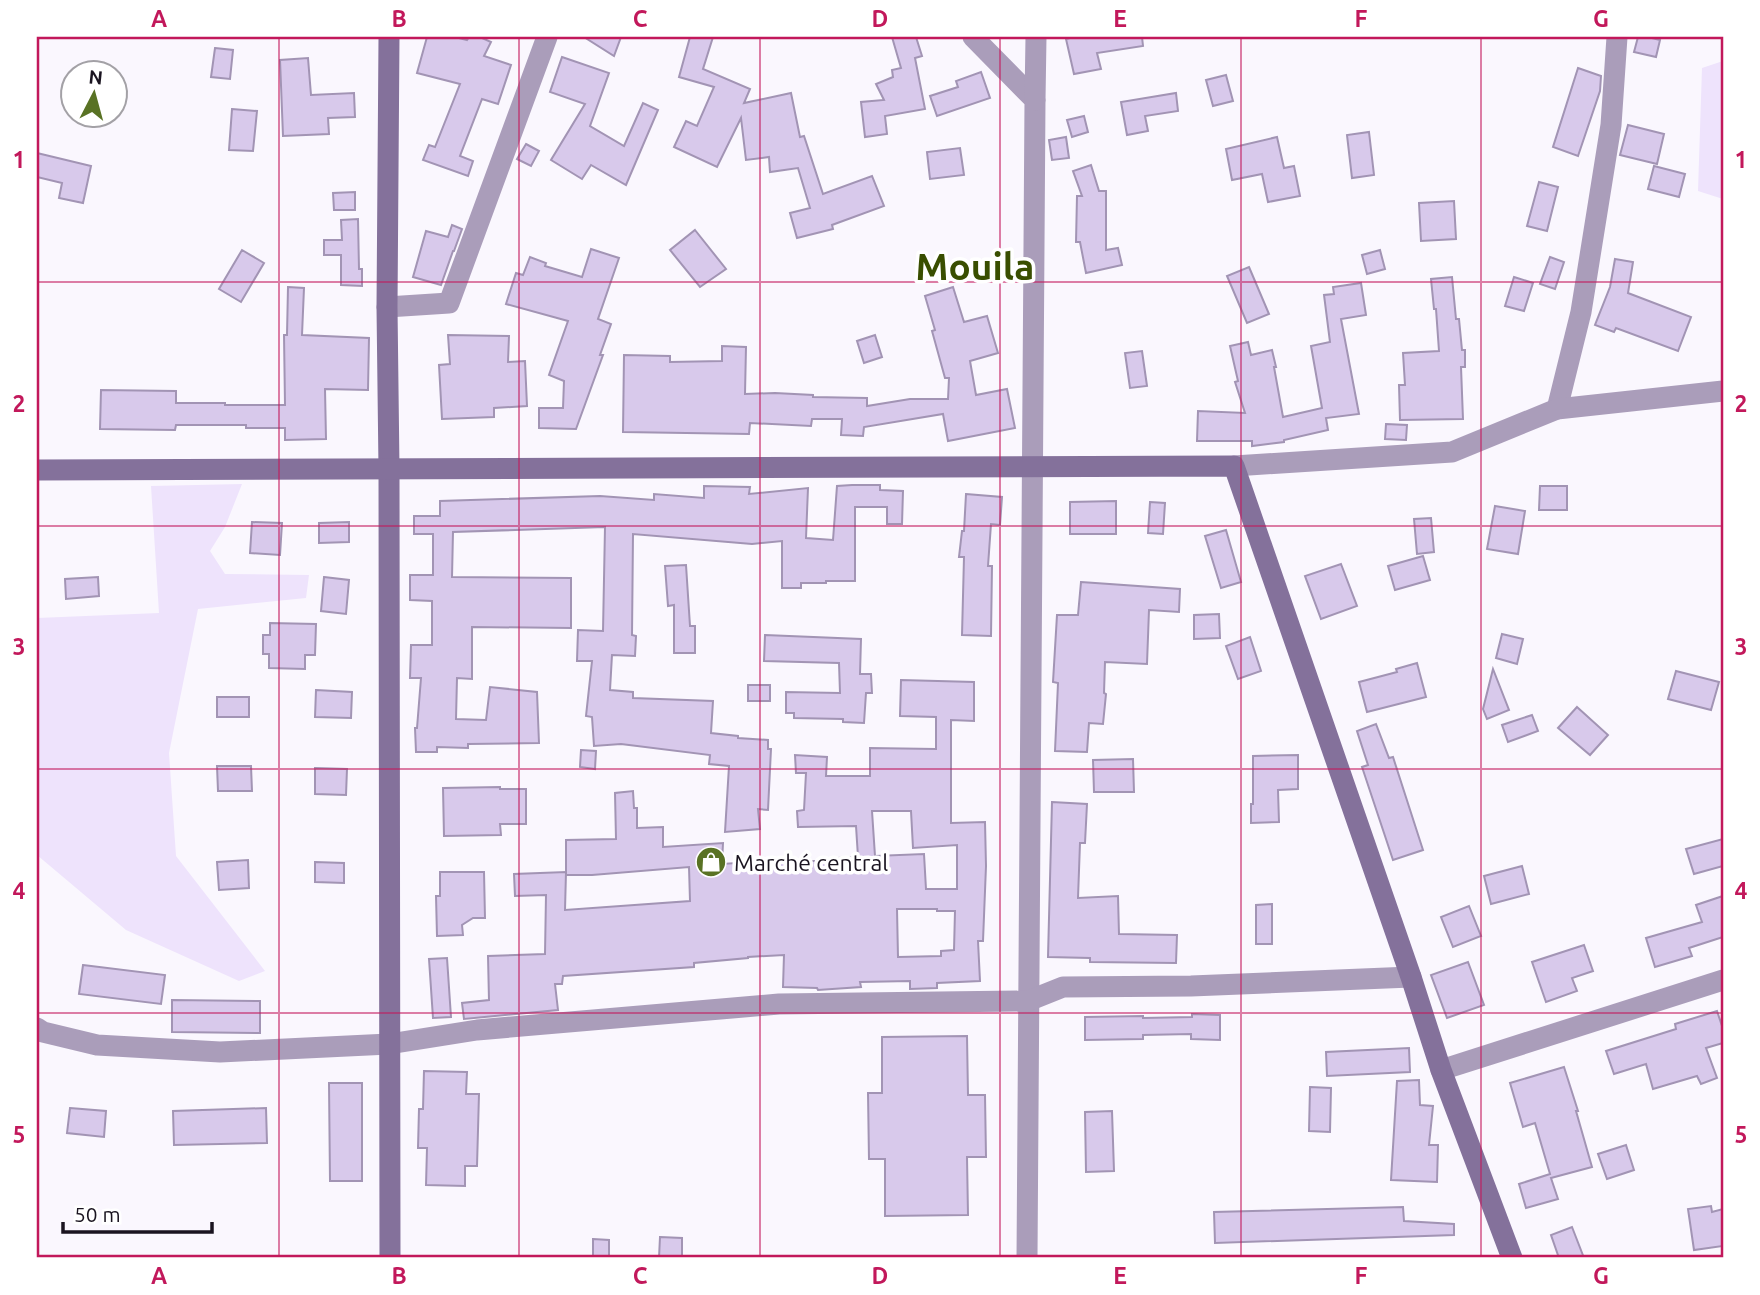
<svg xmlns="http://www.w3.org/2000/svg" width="1760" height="1295" font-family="Ubuntu,sans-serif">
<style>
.green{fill:#eee3fc}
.building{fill:#d8c9eb;stroke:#a294b4;stroke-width:2;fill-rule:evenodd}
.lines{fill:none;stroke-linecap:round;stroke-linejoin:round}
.street{stroke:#aa9dba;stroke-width:21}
.secondary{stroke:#84719b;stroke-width:21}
.grid{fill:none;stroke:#c2185b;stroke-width:2;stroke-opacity:0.55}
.labels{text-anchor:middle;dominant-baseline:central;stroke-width:7;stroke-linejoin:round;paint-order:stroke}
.poi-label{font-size:23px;fill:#1a1420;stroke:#fff;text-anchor:start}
.town-label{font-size:37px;font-weight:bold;fill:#394e00;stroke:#fff}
.neatline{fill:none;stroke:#c2185b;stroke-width:2.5}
.grid-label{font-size:23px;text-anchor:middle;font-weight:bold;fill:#c2185b}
</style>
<rect width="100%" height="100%" fill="#faf7fe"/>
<!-- green -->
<g class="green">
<polygon points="1723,61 1723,199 1698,191 1702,68"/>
<polygon points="242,484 225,527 210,551 225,574 309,575 306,598 198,609 169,753 176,856 265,971 239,981 126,930 37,855 37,618 159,613 151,486"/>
</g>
<!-- building -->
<g class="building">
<polygon points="427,37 455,37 467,40 469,37 480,37 491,42 484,56 511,65 498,104 482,99 460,156 473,161 468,176 423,160 429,145 435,147 460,84 417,73"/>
<polygon points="584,37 621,37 614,56"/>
<polygon points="690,37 713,37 703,69 750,89 744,103 791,93 800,137 804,136 823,194 872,176 884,206 832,225 833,229 797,238 790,213 810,208 798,168 770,172 769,157 746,160 741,118 717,167 674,147 686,121 697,126 714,87 679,77"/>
<polygon points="892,37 916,37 922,56 915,58 925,109 885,116 887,134 865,137 861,102 884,100 876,84 893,77 892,70 901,68"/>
<polygon points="1074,37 1142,37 1143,46 1097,53 1101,69 1074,74 1066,39"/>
<polygon points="1638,37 1648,37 1660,40 1656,57 1634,52"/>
<polygon points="215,48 233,50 230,79 211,77"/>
<polygon points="562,57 609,73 590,126 624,146 643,103 658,110 626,185 591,165 582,179 551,160 585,104 550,92"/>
<polygon points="308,58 311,95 354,93 355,117 328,118 329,134 283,136 280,60"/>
<polygon points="1578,68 1601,76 1600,91 1578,156 1553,147"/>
<polygon points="981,72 990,98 937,116 930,96 958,87 956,81"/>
<polygon points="1226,75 1233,101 1213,106 1206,80"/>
<polygon points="1176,93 1178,111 1145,116 1148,131 1127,135 1121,102"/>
<polygon points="232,109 257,111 253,151 229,150"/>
<polygon points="1084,116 1088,132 1072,137 1067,120"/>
<polygon points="1628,125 1664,134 1657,164 1620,155"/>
<polygon points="1369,132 1374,175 1352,178 1347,135"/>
<polygon points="1066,137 1069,158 1052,160 1049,140"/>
<polygon points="1277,137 1284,168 1294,166 1300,196 1268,202 1262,174 1232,180 1226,149"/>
<polygon points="526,144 539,151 531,166 517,159"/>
<polygon points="960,148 964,175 930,179 927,152"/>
<polygon points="37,153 91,166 83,203 59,198 62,183 37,177"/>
<polygon points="1091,165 1099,191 1106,191 1106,250 1118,248 1122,265 1086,273 1080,242 1076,242 1077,196 1082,196 1073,171"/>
<polygon points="1654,166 1685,174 1679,197 1648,189"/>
<polygon points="1539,182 1558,187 1547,231 1527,226"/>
<polygon points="355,192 355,210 334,210 333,193"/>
<polygon points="1454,201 1456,239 1421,241 1419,203"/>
<polygon points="358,219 359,269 362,269 362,286 341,285 341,255 324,255 324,240 342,240 341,220"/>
<polygon points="452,225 462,229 454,251 453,251 441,285 413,277 426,231 448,237"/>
<polygon points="695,230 726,269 700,287 670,250"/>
<polygon points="591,249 619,258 598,319 611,324 600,355 603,355 576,429 539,428 539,408 563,408 564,381 549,375 568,321 506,304 516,273 523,275 530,257 546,263 545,266 582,277"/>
<polygon points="242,250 264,263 241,302 219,289"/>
<polygon points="1380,250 1385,269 1367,274 1362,255"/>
<polygon points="1550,257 1564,262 1555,289 1540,284"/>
<polygon points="1615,259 1633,262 1628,293 1691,317 1678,351 1616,328 1614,332 1595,325 1610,287"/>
<polygon points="1249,267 1269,314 1247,323 1227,276"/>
<polygon points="1452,277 1456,319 1459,319 1462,350 1465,350 1465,367 1461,367 1463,419 1400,420 1399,385 1405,385 1403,353 1439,351 1436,309 1434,309 1431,279"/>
<polygon points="1514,277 1533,283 1524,311 1505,306"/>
<polygon points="1361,283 1366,315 1341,319 1359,414 1326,418 1328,430 1284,440 1284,442 1252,446 1252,441 1197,441 1198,411 1245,413 1235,382 1238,381 1230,346 1248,342 1251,355 1272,350 1276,367 1274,367 1283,417 1322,408 1311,346 1330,342 1324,295 1334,294 1333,287"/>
<polygon points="288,287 304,288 302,335 369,338 368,390 325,389 326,439 285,440 285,428 246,428 246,425 176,425 175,430 100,429 101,390 176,391 176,403 225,403 225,405 285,405 284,335 287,335"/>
<polygon points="953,287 964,322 987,316 998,353 970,361 976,395 1007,389 1015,428 948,441 943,414 864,427 863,436 841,435 842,419 812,419 811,426 750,423 749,434 623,432 624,355 670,356 670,362 722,361 722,346 746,347 745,394 775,393 813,395 813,397 867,398 867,406 910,399 948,399 949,378 945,378 932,331 935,330 925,296"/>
<polygon points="448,335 509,336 508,362 525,361 527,406 494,408 494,417 442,419 439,365 450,364"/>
<polygon points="875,335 882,357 864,363 857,341"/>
<polygon points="1142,351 1147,386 1130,388 1125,353"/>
<polygon points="1386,424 1407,425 1406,440 1385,439"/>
<polygon points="852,485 880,485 880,490 903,491 902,524 887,524 887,507 855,507 855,581 826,581 826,583 801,583 801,588 782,588 782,541 752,544 633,534 632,635 636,636 635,656 612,655 610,690 633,692 633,698 713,701 711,733 738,736 738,738 768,740 768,749 771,749 768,810 758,809 760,829 725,832 729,766 709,764 710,755 621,744 594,746 592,717 586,716 592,661 577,661 578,630 603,631 605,527 453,532 452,577 571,578 571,628 472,627 472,679 457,678 456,719 486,720 490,687 537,692 539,743 468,744 468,748 437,747 437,752 416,752 415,728 417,728 421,678 410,678 411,645 432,645 432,601 410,600 410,575 433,575 433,534 414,534 414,516 440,516 440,501 600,496 654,500 654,494 704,498 704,486 750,487 749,494 808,488 806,538 833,540 837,486"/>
<polygon points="1540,486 1567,486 1567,510 1539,510"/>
<polygon points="966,494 1002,497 1000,525 991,524 988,566 992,566 991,636 962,635 964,557 959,557 962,531 964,531"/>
<polygon points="1116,501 1116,534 1070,534 1070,502"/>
<polygon points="1150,502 1165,503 1163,534 1148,533"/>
<polygon points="1495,506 1525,511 1518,554 1487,549"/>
<polygon points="1431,518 1434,552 1417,554 1414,519"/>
<polygon points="252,522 282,523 280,555 250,553"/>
<polygon points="349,522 349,542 319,543 319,523"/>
<polygon points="1226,530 1241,582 1221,588 1205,536"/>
<polygon points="1423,556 1430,580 1395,590 1388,566"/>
<polygon points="1341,564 1357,606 1321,619 1305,576"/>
<polygon points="686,565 690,626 695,626 695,653 674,653 674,605 668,606 665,566"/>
<polygon points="98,577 99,596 66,599 65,579"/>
<polygon points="324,577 349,580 346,614 321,611"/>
<polygon points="1081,582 1180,589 1179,612 1149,610 1147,664 1105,662 1104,693 1106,694 1103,724 1089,723 1087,752 1055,751 1058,683 1053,682 1057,615 1078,615"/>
<polygon points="1219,614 1220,638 1194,639 1194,615"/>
<polygon points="270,623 316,624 315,655 305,655 305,669 269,668 269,654 263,654 263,635 270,635"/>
<polygon points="1502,634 1523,639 1517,664 1496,658"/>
<polygon points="765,635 861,639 860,674 871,674 872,693 866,693 864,723 843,722 843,719 794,718 794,713 786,713 786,692 840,693 839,663 764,661"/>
<polygon points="1250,637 1261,671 1238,679 1226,646"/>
<polygon points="1417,663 1426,697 1367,712 1359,682 1397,672 1396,669"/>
<polygon points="1493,669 1509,710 1487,719 1483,709"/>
<polygon points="1676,671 1719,682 1711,710 1668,699"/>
<path d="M901 680 974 682V721L951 720V823L985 822 986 866 983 941H978L980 981 937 983V988L910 989V981L860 982 861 987 818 990 817 988 783 987 784 955 748 957V958L694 963V967L563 976 562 984H555L558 1010 464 1019 462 1003 489 1000 488 956 545 954 546 895 515 896 514 874 566 872 565 910 690 901 689 867 592 875H566V840L616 839 615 793 633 791 634 808H637V828L663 827V847L723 843 722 864 769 861H818V859L858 857 856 826 798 827 797 811 804 810 806 773H796L795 755 827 757 826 776H870V748L936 749V717L900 716ZM872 811H911L913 848 957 845V889H926L924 854 875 856ZM897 909H937V911H955L954 950 941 951V956L898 957Z"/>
<rect x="748" y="685" width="22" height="16"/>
<polygon points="316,690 352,692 351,718 315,717"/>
<rect x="217" y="697" width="32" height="20"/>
<polygon points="1577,707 1608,735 1590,755 1558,728"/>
<polygon points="1532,715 1538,731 1508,742 1502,725"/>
<polygon points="1376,724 1389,758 1393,757 1423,850 1393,860 1362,767 1368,765 1357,731"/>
<polygon points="581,750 596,751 595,769 580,767"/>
<polygon points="1298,755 1298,789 1278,790 1279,822 1251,823 1251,804 1253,804 1253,756"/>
<polygon points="1133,759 1134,792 1094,792 1093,760"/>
<polygon points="217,766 251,766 252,791 218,791"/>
<polygon points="315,768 347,769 346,795 315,794"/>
<polygon points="500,787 500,789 526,789 526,824 500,824 501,835 444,836 443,788"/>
<polygon points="1052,802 1087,804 1085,843 1080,843 1078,898 1118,896 1119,934 1177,935 1176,963 1090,962 1090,958 1048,957"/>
<polygon points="1723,839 1723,866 1694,874 1686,849"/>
<polygon points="248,860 249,888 219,890 217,862"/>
<polygon points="315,862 344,863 344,883 315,882"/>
<polygon points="1522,866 1529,894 1491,904 1484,876"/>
<polygon points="440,872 484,872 485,918 473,918 462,925 463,935 437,936 436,896 440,896"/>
<polygon points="1723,896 1723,937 1689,948 1692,956 1655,967 1646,938 1702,922 1696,905"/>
<polygon points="1272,904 1272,944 1256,944 1256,905"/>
<polygon points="1469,906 1481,936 1453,947 1441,917"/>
<polygon points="1584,945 1593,971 1572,978 1577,991 1546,1002 1532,962"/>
<polygon points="447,958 451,1017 433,1018 429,959"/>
<polygon points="1468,962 1484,1005 1447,1018 1431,975"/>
<polygon points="83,965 165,975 161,1004 79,994"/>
<polygon points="172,1000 260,1001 260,1033 172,1032"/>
<polygon points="1717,1011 1723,1029 1723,1043 1706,1048 1717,1078 1701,1084 1697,1076 1653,1089 1646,1064 1614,1074 1606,1051 1676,1029 1675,1024"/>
<polygon points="1192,1014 1220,1015 1220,1040 1191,1039 1191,1034 1143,1035 1143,1039 1085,1040 1085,1017 1143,1016 1143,1018 1192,1017"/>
<polygon points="967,1036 968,1095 985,1095 986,1157 967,1157 968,1215 885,1216 885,1159 869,1159 868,1093 882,1093 882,1037"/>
<polygon points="1409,1048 1410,1072 1327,1076 1326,1052"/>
<polygon points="1564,1067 1578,1111 1576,1111 1592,1167 1551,1178 1558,1199 1526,1208 1519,1184 1550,1174 1535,1123 1523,1127 1510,1083"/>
<polygon points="424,1071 467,1072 466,1094 479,1094 477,1166 465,1166 465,1186 426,1185 427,1148 418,1148 419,1109 423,1109"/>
<polygon points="1419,1080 1420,1105 1433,1106 1429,1145 1438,1145 1437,1182 1391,1180 1397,1081"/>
<polygon points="329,1083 362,1083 362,1181 330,1181"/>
<polygon points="1310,1087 1331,1088 1330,1132 1309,1131"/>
<polygon points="70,1108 106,1111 104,1137 67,1133"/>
<polygon points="266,1108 267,1143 174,1145 173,1111"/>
<polygon points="1112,1111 1114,1171 1086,1172 1085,1112"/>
<polygon points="1626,1145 1634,1170 1607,1179 1598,1154"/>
<polygon points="1711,1206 1712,1212 1723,1209 1723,1246 1694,1250 1688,1209"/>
<polygon points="1403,1207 1404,1221 1454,1224 1454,1235 1215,1243 1214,1212"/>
<polygon points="1572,1227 1584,1258 1559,1258 1551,1235"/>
<polygon points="660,1237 682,1238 682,1258 659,1258"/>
<polygon points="593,1239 609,1240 609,1258 593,1258"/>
</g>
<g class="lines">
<!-- street -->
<g class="street">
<polyline points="973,37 1035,100 1027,1258"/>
<polyline points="1035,100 1036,37"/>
<polyline points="387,307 449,303 547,37"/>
<polyline points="1557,409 1581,312 1611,125 1617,37"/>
<polyline points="1234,466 1452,452 1557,409 1723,391"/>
<polyline points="37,1028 43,1032 97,1045 220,1052 389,1044 477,1030 779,1004 1028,1001 1063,987 1191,986 1411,977"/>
<polyline points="1441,1070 1723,980"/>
</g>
<!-- secondary -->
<g class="secondary">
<polyline points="389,37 387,307 389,469 390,1258"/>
<polyline points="37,470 1234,466 1411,977 1441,1070 1512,1258"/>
</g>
</g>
<!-- grid -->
<path class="grid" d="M279 37V1258M519 37V1258M760 37V1258M1000 37V1258M1241 37V1258M1481 37V1258M37 282H1723M37 526H1723M37 769H1723M37 1013H1723"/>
<!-- icons -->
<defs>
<g id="shop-disc" transform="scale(1.575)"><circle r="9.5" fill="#597224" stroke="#fff"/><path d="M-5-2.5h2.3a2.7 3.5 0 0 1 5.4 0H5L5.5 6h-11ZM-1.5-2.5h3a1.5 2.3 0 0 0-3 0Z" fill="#fff"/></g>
</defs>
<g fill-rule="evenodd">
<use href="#shop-disc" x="711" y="862"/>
</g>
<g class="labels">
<!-- poi labels -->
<g class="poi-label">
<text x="734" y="862">Marché central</text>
</g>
<!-- town labels -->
<g class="town-label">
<text x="975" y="266">Mouila</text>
</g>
</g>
<!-- border -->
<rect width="1760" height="1295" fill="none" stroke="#ffffff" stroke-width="77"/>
<!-- north arrow -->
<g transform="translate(94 94) rotate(6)"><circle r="33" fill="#ffffff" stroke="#a3a1a6" stroke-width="2"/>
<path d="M0-5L12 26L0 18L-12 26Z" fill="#597224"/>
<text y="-10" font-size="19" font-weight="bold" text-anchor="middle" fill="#1a1420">N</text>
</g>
<!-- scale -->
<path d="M63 1222v10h149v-10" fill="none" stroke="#1a1420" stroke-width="3.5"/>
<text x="74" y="1222" font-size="21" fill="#1a1420" stroke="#ffffff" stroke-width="5" paint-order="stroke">50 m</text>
<rect x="38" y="38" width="1684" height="1218" class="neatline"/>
<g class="grid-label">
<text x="159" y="27">A</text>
<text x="399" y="27">B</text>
<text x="640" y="27">C</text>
<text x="880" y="27">D</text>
<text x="1120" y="27">E</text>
<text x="1361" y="27">F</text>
<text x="1601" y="27">G</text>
<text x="19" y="168">1</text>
<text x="1741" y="168">1</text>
<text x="19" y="412">2</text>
<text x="1741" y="412">2</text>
<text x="19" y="655">3</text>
<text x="1741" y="655">3</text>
<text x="19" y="899">4</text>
<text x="1741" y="899">4</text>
<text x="19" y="1143">5</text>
<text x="1741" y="1143">5</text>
<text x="159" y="1284">A</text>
<text x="399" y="1284">B</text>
<text x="640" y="1284">C</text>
<text x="880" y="1284">D</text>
<text x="1120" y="1284">E</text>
<text x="1361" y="1284">F</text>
<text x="1601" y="1284">G</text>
</g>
</svg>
